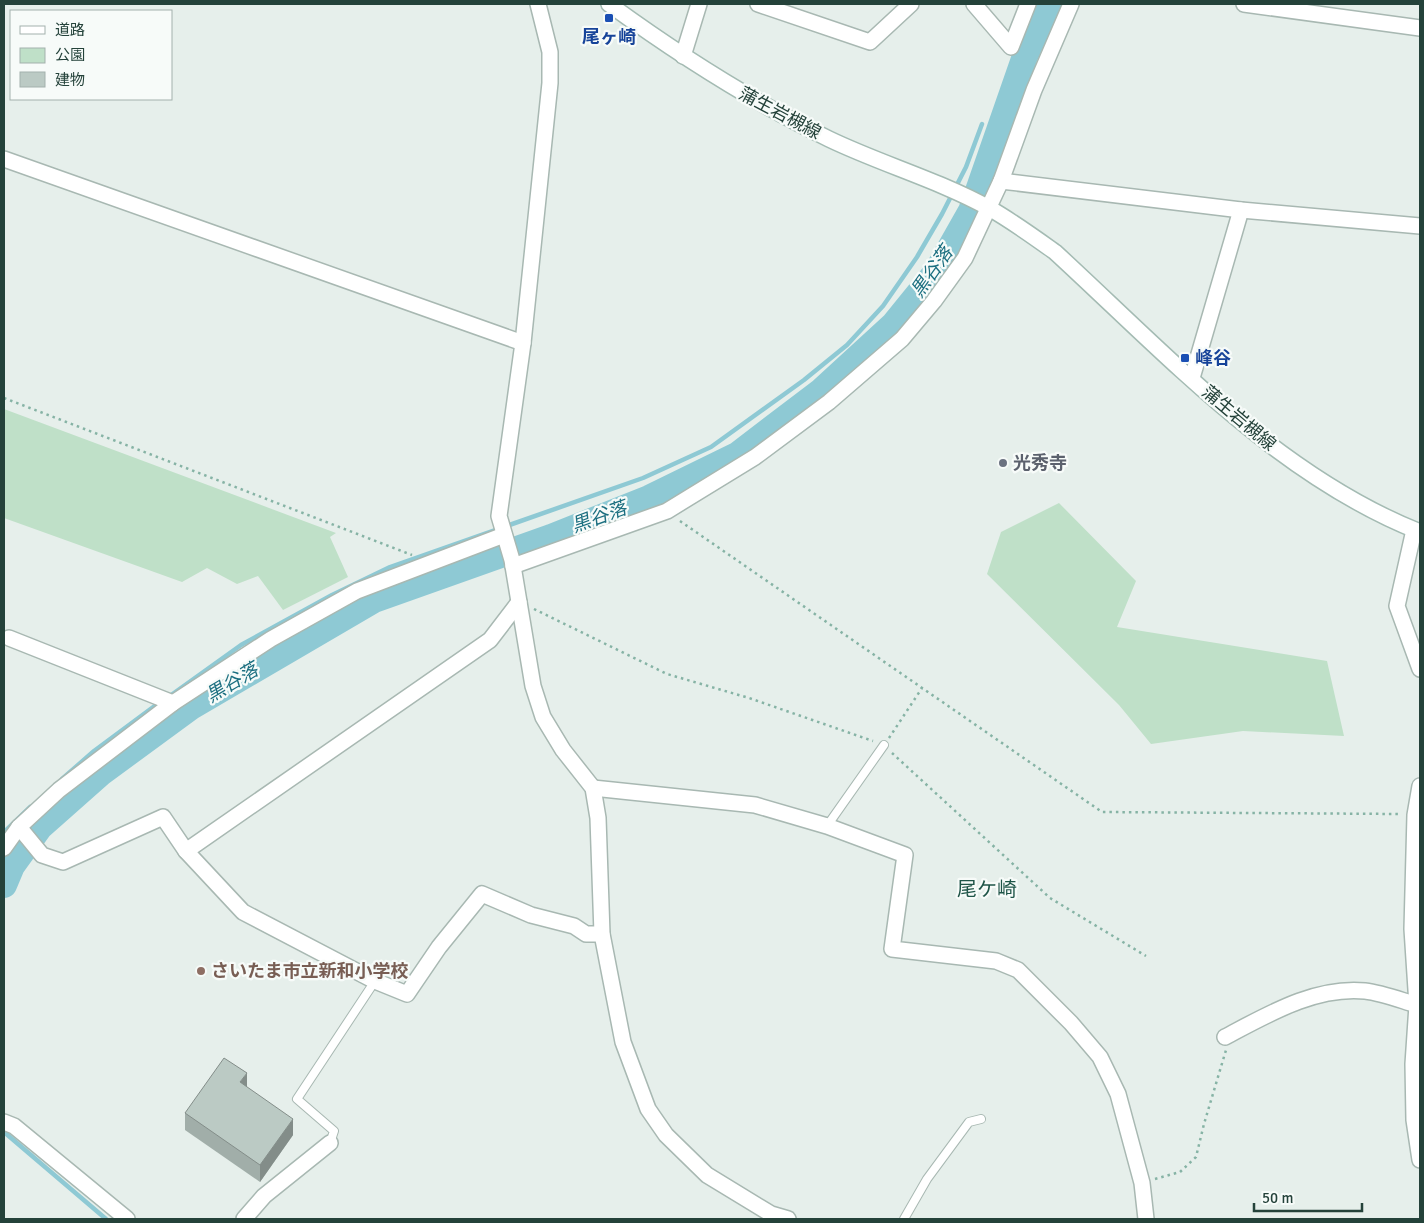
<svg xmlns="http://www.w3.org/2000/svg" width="1424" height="1223" font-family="Signika,'Noto Sans JP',sans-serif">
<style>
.green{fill:#bfe0c8}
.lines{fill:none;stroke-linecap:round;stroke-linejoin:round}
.stream{stroke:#8ec9d4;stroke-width:4.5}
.river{stroke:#8ec9d4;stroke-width:26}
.service-casing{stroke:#a8b8b2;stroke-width:10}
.minor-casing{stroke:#a8b8b2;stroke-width:18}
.tertiary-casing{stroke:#a8b8b2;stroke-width:18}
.secondary-casing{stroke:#a4bbb3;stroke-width:18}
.path{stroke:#86b3a5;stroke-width:2.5;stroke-dasharray:2.5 4;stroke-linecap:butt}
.service{stroke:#fff;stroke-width:8}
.minor{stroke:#fff;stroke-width:15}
.tertiary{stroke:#fff;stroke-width:15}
.secondary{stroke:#fff;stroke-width:15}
.wall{fill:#a1aea9}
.shaded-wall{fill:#838d89}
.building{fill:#bbcac4;stroke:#838d89}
.transit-dot{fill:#1a4fb4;stroke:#f7fbf9;stroke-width:2}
.worship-dot{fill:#6b7280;stroke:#f7fbf9;stroke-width:2}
.education-dot{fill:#8d6e63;stroke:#f7fbf9;stroke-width:2}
.labels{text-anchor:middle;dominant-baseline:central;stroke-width:4.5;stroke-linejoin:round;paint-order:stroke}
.transit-label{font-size:18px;font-weight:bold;fill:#164399;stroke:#f7fbf9}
.street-label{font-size:18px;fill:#24423a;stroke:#f7fbf9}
.worship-label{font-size:18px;font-weight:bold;fill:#5b616d;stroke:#f7fbf9;text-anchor:start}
.education-label{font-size:18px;font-weight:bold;fill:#785e54;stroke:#f7fbf9;text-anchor:start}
.water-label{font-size:19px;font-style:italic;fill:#1c6f80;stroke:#f7fbf9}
.quarter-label{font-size:20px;fill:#1f5548;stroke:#f7fbf9}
</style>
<rect width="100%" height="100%" fill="#e6efeb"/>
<!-- green -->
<g class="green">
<polygon points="4,409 336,533 330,537 348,577 283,610 258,576 237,584 207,568 182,582 4,518"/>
<polygon points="1059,503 1136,581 1117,627 1327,661 1344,736 1243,731 1151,744 1119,705 987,574 1001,532"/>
</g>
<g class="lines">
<!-- stream -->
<g class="stream">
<polyline points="167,698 241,645 332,595 390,567 643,478 711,447 804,380 847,345 883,306 917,257 942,214 966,167 982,124"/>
<polyline points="62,779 94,751 160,702"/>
<polyline points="4,832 30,807"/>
<polyline points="4,1132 106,1219"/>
</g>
<!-- river -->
<polyline class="river" points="4,885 12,866 40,827 101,773 191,707 374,600 551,537 649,498 737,455 821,391 894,324 937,271 971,211 1025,56 1049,4"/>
<!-- service casing -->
<g class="service-casing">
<g id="service">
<polyline points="827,826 884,745"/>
<polyline points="330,1143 334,1131 297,1099 375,981"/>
<polyline points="904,1219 927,1179 969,1122 981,1119"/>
</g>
</g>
<!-- minor casing -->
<g class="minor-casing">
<g id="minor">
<polyline points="538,4 550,52 550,83 523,343 499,516 512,560 533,686 543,717 563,750 593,788 598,818 602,934 623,1042 648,1109 666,1135 707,1175 771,1214 788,1219"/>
<polyline points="758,4 870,42 911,4"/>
<polyline points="974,4 1011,47 1028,4"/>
<polyline points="1244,4 1420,28"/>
<polyline points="4,159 523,343"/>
<polyline points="1001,181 1241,210 1420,226"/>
<polyline points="1192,378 1241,210"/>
<polyline points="1414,530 1397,606 1420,669"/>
<polyline points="513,566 667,511 755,457 829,402 902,339 934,301 965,258 1001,181 1034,90 1071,4"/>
<polyline points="9,638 173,703"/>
<polyline points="1420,786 1415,815 1412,929 1417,1005 1413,1064 1414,1120 1420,1160"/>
<polyline points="593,788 755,805 827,826 905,855 892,949 996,961 1018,970 1071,1023 1100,1057 1118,1094 1142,1183 1146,1219"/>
<polyline points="19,827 42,855 63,862 163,817 186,851 243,912 375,981 407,994 439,947 482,894 531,915 574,926 586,934 602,934"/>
<polyline points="4,848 19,827 59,790 173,703 271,639 357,591 504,535"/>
<polyline points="186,851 490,640 519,602"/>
<path d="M1225 1037C1267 1015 1315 986 1365 991 1382 993 1400 1000 1417 1005"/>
<polyline points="4,1122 14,1126 127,1219"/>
<polyline points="244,1219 264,1196 330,1143"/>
</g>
</g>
<!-- tertiary casing -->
<g class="tertiary-casing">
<polyline id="tertiary" points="683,56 699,4"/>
</g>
<!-- secondary casing -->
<g class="secondary-casing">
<path id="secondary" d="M609 4C679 55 751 101 829 139 881 164 938 180 989 208 1012 221 1034 237 1055 252 1166 354 1278 476 1420 532"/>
</g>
<!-- path -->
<g class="path">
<polyline points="4,398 412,555"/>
<polyline points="680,521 1102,812 1401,814"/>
<polyline points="534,609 667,674 749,698 873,741"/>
<polyline points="889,738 922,688"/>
<polyline points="892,753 1050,898 1146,956"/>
<polyline points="1155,1179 1180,1172 1196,1157 1204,1124 1226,1050"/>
</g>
<!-- service -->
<use href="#service" class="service"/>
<!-- minor -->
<use href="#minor" class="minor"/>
<!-- tertiary -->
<use href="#tertiary" class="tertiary"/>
<!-- secondary -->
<use href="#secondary" class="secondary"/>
</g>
<!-- wall -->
<polygon class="wall" points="247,1087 293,1135 260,1182 185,1130 185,1113"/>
<!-- shaded-wall -->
<g class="shaded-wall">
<polygon points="247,1073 247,1089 240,1082"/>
<polygon points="293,1119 293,1135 260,1182 260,1165"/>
</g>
<!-- building -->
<polygon class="building" points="224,1058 247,1073 240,1082 293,1119 260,1165 185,1113"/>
<!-- markers -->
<g class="transit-dot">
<rect x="604" y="13" width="10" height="10" rx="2.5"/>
<rect x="1180" y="353" width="10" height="10" rx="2.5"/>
</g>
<circle class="worship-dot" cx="1003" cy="463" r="5"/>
<circle class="education-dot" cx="201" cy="971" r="5"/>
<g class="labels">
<!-- transit labels -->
<g class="transit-label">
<text x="609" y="37">尾ヶ崎</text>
<text x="1195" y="358" text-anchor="start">峰谷</text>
</g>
<!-- street labels -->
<g class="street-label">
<text transform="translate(780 113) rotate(28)">蒲生岩槻線</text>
<text transform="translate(1239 418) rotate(40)">蒲生岩槻線</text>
</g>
<!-- worship labels -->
<g class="worship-label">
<text x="1013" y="463">光秀寺</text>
</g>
<!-- education labels -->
<g class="education-label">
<text x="211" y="971">さいたま市立新和小学校</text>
</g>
<!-- water labels -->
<g class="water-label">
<text transform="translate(932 272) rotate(-55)">黒谷落</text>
<text transform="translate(599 517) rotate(-20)">黒谷落</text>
<text transform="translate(232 683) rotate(-31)">黒谷落</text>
</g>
<!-- quarter labels -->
<g class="quarter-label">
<text x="987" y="889">尾ケ崎</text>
</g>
</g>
<!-- border -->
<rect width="1424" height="1223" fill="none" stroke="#24423a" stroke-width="10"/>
<!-- legend -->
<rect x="10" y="10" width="162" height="90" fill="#f7fbf9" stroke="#a3b1ad"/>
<rect x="20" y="26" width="25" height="8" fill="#ffffff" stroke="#a3b1ad"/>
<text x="55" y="35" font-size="15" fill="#24423a">道路</text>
<rect x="20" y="48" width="25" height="15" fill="#bfe0c8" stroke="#a3b1ad"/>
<text x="55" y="60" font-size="15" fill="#24423a">公園</text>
<rect x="20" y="72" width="25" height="15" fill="#bbcac4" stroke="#a3b1ad"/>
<text x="55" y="85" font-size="15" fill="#24423a">建物</text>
<!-- scale -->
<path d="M1254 1203v8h108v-8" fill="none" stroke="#24423a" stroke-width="2.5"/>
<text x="1262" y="1203" font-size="15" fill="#24423a" stroke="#f7fbf9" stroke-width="4" paint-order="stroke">50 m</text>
</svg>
